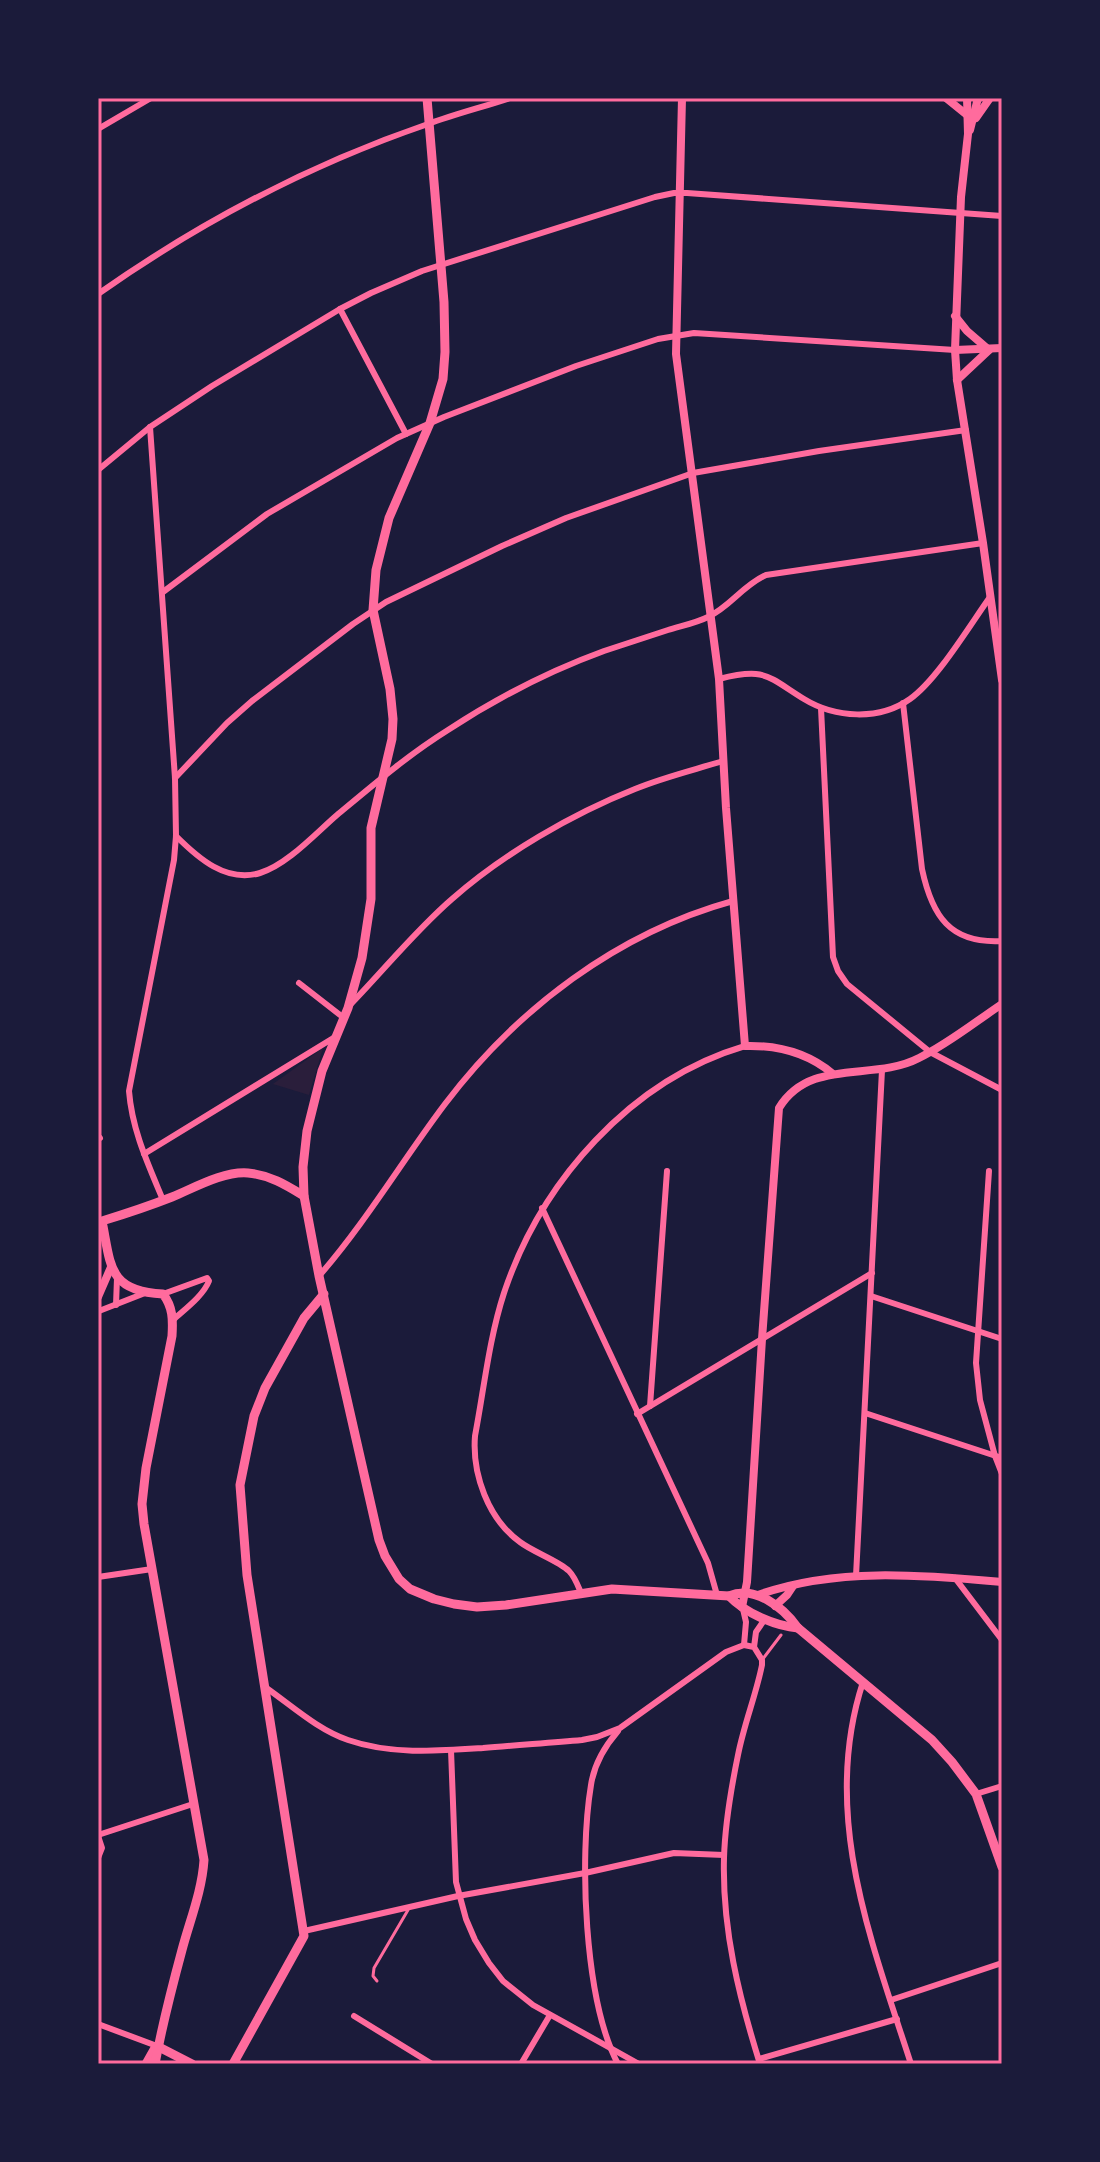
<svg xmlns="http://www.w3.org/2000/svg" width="1100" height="2162" font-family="Jost,sans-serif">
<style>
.green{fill:#2a1e3b}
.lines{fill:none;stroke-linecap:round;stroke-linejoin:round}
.service{stroke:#ff6b9d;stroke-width:3}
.minor{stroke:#ff6b9d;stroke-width:6}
.tertiary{stroke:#ff6b9d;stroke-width:8}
.secondary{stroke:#ff6b9d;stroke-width:9}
.neatline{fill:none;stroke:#ff6b9d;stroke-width:3}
</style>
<rect width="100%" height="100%" fill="#1b1b3a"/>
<!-- green -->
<polygon class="green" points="323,1048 309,1095 273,1084"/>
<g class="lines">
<!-- service -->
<g class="service">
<polyline points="762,1660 781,1635"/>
<polyline points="377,1981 373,1976 374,1968 408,1910"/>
</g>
<!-- minor -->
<g class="minor">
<polyline points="98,129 151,98"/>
<path d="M98 294C199 223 311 164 428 124 455 114 483 107 510 98"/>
<polyline points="340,309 406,434"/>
<path d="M150 427 175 778 176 836 174 860 129 1091C132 1130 148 1164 163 1200"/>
<polyline points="98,470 150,427 212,386 340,309 371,293 422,271 655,197 674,193 687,193 1002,216"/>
<polyline points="163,592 267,514 397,438 444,417 576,366 658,339 694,333 955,350"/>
<path d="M719 679C765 667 767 676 804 699 835 718 879 721 910 699 937 680 970 625 990 597"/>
<path d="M903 703 922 869C932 916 950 944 1002 941"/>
<polyline points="821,708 833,957 838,971 847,984 930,1052 1002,1090"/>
<polyline points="175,778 227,723 252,701 353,624 386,602 502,546 566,518 693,473 819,451 966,430"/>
<path d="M176 836C198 858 226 883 260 873 287 865 316 833 337 815 373 785 408 755 448 730 497 698 549 671 604 651 625 644 647 637 668 630 681 626 696 623 708 617 730 607 742 586 766 575L983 543"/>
<polyline points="299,983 344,1018"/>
<path d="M350 1005C384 970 415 931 452 899 503 854 572 814 635 789 664 777 694 770 723 761"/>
<polyline points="98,1139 100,1138"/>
<polyline points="144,1154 335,1037"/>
<polyline points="989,1171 976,1363 980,1400 995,1456 1002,1474"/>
<polyline points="542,1208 708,1563 717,1595"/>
<path d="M319 1276C366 1222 402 1161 445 1104 517 1009 617 933 733 901"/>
<path d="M163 1294 207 1278 209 1281C203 1296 185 1309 173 1320"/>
<polyline points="871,1296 1002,1339"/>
<polyline points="116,1305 117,1278"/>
<polyline points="99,1311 145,1293"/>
<polyline points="650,1406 667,1171"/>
<polyline points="865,1413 1002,1458"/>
<polyline points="637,1414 872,1273"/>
<polyline points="856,1576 882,1070"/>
<polyline points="98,1577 152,1569"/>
<polyline points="955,1578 1002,1640"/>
<path d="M581 1593C578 1586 575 1577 569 1571 559 1561 533 1552 520 1542 488 1519 472 1474 475 1436 484 1389 489 1339 504 1293 541 1182 630 1080 745 1046"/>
<polyline points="743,1609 746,1622 744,1645"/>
<path d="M744 1645 754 1647 762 1660V1665C756 1695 744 1724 738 1755 731 1789 725 1824 724 1858 722 1929 739 1997 760 2064"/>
<polyline points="754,1647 756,1632 765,1619"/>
<path d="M863 1682C820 1813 871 1940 911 2064"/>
<path d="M265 1687C291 1705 318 1730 348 1740 391 1755 439 1751 483 1748 516 1745 549 1743 582 1740L597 1737 620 1728 726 1652 744 1645"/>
<polyline points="451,1750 456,1882 466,1919 475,1940 489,1963 503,1981 533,2005 639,2064"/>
<polyline points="976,1794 1002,1786"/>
<polyline points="98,1835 193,1804"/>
<polyline points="98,1836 102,1848 98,1858"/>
<polyline points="304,1931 458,1896 585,1873 674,1853 724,1855"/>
<polyline points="891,2000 1002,1963"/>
<polyline points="354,2016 432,2064"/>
<polyline points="98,2024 157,2046"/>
<polyline points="759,2059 897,2019"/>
<polyline points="521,2064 550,2015"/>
<path d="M618 2064C584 2000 579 1857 591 1785 594 1765 605 1746 618 1731"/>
</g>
<!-- tertiary -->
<g class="tertiary">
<path d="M682 98 676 354 719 679 726 808 745 1046C778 1045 807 1052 833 1074"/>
<polyline points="946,98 967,115"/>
<polyline points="967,98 968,134 961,197 955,350 957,380 983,543 1002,680"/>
<polyline points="976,118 990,98"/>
<polyline points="970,130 978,98"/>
<polyline points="955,316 967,331 989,350"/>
<polyline points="955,350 1002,348"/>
<polyline points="957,380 989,350"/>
<polyline points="98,1297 111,1267"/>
<path d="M758 1595C835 1567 922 1575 1002 1582"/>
<polyline points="775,1606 787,1595 793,1586"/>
<path d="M742 1607 747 1582 762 1339 779 1108C810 1057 873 1082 919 1058 948 1044 975 1022 1002 1004"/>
</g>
<!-- secondary -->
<g class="secondary">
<path d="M427 98 444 302 445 352 443 379 430 423 389 518 376 570 373 610 390 689 393 719 392 739 371 828V899L362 958 348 1008 322 1071 307 1131 303 1167 304 1196 319 1276 379 1540 385 1556 399 1579 410 1589 434 1599 454 1604 477 1607 506 1605 612 1589 729 1596C755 1585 783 1607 798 1628L932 1740 952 1762 976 1794 1002 1867"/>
<path d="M729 1596C745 1613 775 1626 798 1628"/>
<polyline points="157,2046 192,2064"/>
<polyline points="146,2064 155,2048"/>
<path d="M155 2064C162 2026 172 1987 182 1950 190 1920 202 1891 204 1860L144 1524 142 1504 146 1468 172 1336C173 1320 173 1307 163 1294 108 1291 111 1266 102 1221 125 1214 149 1206 172 1197 194 1188 223 1171 248 1173 270 1175 286 1185 304 1196"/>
<polyline points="233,2064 304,1936 247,1575 240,1485 254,1416 265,1388 304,1318 324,1294"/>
</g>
</g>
<!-- border -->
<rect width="1100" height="2162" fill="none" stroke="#1b1b3a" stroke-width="200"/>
<rect x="100" y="100" width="900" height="1962" class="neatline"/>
</svg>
